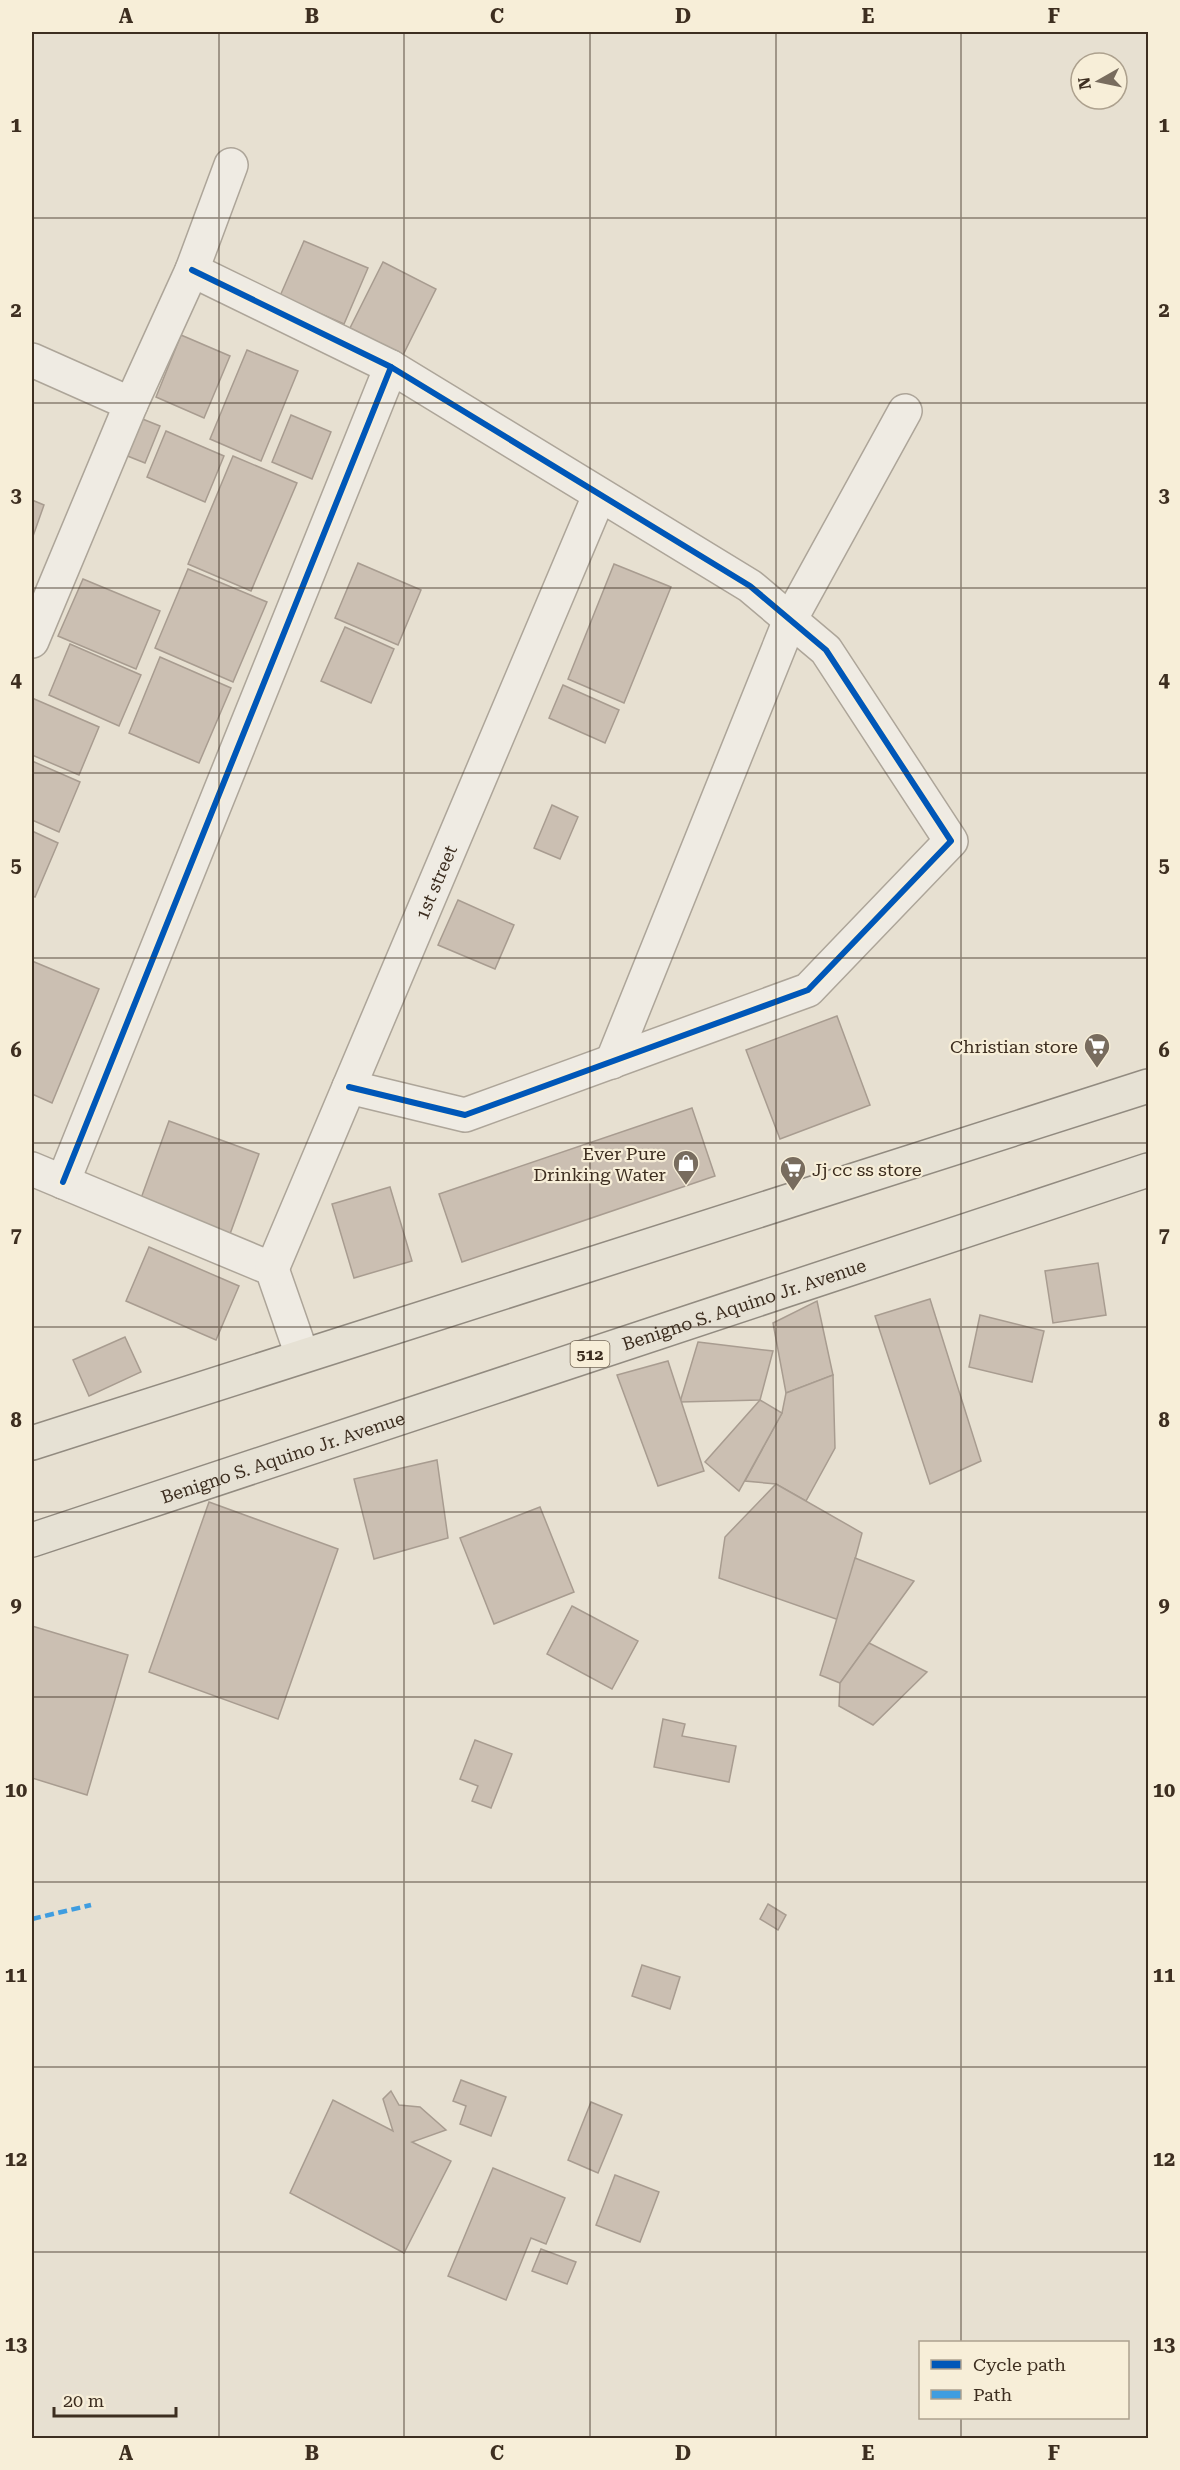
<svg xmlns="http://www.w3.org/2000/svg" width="1180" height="2470" font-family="'Roboto Serif',serif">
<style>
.building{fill:#cbbfb2;stroke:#a89c90;stroke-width:1.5}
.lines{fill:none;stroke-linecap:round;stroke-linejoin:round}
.minor-casing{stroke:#ada599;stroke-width:36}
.primary-casing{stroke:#928b80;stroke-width:36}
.minor{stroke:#efebe3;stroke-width:33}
.primary{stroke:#e6e1d4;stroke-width:33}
.quiet{stroke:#3f9de0;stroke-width:4.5;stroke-dasharray:9 4.5;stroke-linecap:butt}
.cycleway-casing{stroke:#f7eed8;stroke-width:10}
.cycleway{stroke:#0057b8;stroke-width:6}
.grid{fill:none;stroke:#3d2e20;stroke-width:1.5;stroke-opacity:0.55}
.labels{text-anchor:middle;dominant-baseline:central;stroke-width:4.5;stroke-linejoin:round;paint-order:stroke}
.shield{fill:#f7eed8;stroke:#756857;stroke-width:1.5}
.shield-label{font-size:16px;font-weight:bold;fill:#3d2e20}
.street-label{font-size:18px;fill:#3d2e20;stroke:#f7eed8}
.poi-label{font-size:18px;fill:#3d2e20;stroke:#f7eed8;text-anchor:end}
.neatline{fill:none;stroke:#3d2e20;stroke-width:2}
.grid-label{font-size:20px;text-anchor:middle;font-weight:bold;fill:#3d2e20}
</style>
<rect width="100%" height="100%" fill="#e7e0d1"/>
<!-- building -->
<g class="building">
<polygon points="304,241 368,268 344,324 280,296"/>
<polygon points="383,262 436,289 403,355 350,328"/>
<polygon points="181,335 230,356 204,418 156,397"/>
<polygon points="247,350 298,371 261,461 210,439"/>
<polygon points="291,415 331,432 312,479 272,462"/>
<polygon points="135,416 160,426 145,463 120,453"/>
<polygon points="166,431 224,456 205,502 147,477"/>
<polygon points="233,456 297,483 251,591 188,564"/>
<polygon points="32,500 44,505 32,539"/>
<polygon points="358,563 421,590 398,645 335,618"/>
<polygon points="614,564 671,587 624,703 568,679"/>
<polygon points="188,569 267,602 233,682 155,648"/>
<polygon points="83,579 160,611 136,669 58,636"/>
<polygon points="345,627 394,649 371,703 321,681"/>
<polygon points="70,644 141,675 119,726 49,695"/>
<polygon points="160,657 231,688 199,763 129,733"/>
<polygon points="563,685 619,710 605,743 549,718"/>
<polygon points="32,698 99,727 79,775 32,755"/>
<polygon points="32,761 80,782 59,832 32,820"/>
<polygon points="552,805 578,817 560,859 534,848"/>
<polygon points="32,831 58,843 35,897 32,896"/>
<polygon points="458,900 514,925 495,969 438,945"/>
<polygon points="32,961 99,989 52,1103 32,1094"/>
<polygon points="837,1016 870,1105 780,1139 746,1050"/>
<polygon points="692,1108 715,1176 462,1262 439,1194"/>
<polygon points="169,1121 259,1154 230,1234 140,1201"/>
<polygon points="390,1187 412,1261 354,1278 332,1204"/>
<polygon points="149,1247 239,1286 216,1340 126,1301"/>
<polygon points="1098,1263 1106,1315 1053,1323 1045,1271"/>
<polygon points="930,1299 981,1461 930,1484 875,1316"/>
<polygon points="817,1301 833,1375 786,1393 773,1323"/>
<polygon points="980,1315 1044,1331 1032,1382 969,1367"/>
<polygon points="125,1337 141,1372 89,1396 73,1360"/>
<polygon points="698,1342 773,1351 760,1400 680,1402"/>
<polygon points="668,1361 704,1471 658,1486 617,1375"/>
<polygon points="833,1375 835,1448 806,1501 776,1484 745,1481 782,1413 786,1393"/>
<polygon points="760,1400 782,1413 739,1491 705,1462"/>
<polygon points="437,1460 448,1538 374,1559 354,1479"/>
<polygon points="776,1484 862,1533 839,1620 719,1578 725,1537"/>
<polygon points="209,1502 338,1549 278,1719 149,1672"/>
<polygon points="540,1507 574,1592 494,1624 460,1538"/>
<polygon points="855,1558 914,1581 840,1683 820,1675"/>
<polygon points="572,1606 638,1641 612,1689 547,1654"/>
<polygon points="32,1626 128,1655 87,1795 32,1778"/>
<polygon points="869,1643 927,1672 873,1725 839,1706 840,1683"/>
<polygon points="663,1719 685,1724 682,1736 736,1746 729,1782 654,1767"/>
<polygon points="475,1740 512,1754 491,1808 472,1801 478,1786 460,1779"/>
<polygon points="768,1904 786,1915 778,1930 760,1919"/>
<polygon points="642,1965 680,1977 670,2009 632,1996"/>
<polygon points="461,2080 506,2097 491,2136 460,2124 466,2106 453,2101"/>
<polygon points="391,2091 399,2105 420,2107 446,2130 412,2142 451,2161 404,2253 290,2193 333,2100 393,2131 383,2099"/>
<polygon points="591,2102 622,2115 598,2173 568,2160"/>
<polygon points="493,2168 565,2198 546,2244 531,2238 506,2300 448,2276"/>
<polygon points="615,2175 659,2192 640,2242 596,2225"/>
<polygon points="541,2249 576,2262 567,2284 532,2271"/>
</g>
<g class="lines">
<!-- minor casing -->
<g class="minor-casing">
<g id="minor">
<polyline points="192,270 391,367 750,586 826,650 951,841 808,990 465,1115 349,1087"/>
<polyline points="32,360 131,404"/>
<polyline points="32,641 131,404 192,270 231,165"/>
<polyline points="612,1062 790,620 905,411"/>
<polyline points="32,1169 272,1269 302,1355"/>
<polyline points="63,1182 391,367"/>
<path id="s1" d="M272 1269 599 496"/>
</g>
</g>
<!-- primary casing -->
<g class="primary-casing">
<g id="primary">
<polyline points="32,1443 1148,1086"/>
<path id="s2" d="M32 1540 1148 1170"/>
</g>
</g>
<!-- minor -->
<use href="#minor" class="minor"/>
<!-- primary -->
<use href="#primary" class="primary"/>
<!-- quiet -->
<polyline class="quiet" points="32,1919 91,1905"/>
<!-- cycleway casing -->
<g class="cycleway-casing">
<g id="cycleway">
<polyline points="192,270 391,367 750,586 826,650 951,841 808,990 465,1115 349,1087"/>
<polyline points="63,1182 391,367"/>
</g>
</g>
<!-- cycleway -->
<use href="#cycleway" class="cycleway"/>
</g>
<!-- grid -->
<path class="grid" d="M219 32V2438M404 32V2438M590 32V2438M776 32V2438M961 32V2342M32 218H1148M32 403H1148M32 588H1148M32 773H1148M32 958H1148M32 1143H1148M32 1327H1148M32 1512H1148M32 1697H1148M32 1882H1148M32 2067H1148M32 2252H1148M961 2418V2438"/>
<!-- icons -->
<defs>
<g id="supermarket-pin" transform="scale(1.35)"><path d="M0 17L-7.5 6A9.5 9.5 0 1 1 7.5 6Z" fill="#786c5e" stroke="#f7eed8"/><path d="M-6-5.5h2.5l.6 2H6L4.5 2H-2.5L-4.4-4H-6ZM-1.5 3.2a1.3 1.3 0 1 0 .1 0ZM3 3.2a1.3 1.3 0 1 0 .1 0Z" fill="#fff"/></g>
<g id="shop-pin" transform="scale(1.35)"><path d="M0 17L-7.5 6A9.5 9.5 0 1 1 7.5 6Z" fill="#786c5e" stroke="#f7eed8"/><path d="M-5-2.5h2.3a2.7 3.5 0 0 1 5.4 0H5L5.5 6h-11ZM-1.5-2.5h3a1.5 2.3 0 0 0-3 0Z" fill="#fff"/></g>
</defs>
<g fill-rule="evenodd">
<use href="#supermarket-pin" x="1097" y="1046"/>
<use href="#shop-pin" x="686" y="1163"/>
<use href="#supermarket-pin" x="793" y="1169"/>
</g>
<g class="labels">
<!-- shield labels -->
<rect class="shield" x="570.5" y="1341" width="39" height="26" rx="4.5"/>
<g class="shield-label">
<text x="590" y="1354">512</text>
</g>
<!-- street labels -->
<g class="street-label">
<text stroke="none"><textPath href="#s1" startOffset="420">1st street</textPath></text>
<text stroke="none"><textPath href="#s2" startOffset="750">Benigno S. Aquino Jr. Avenue</textPath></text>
<text stroke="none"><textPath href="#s2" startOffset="264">Benigno S. Aquino Jr. Avenue</textPath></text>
</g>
<!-- poi labels -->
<g class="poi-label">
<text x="1078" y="1046">Christian store</text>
<text x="666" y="1153">Ever Pure<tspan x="666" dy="21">Drinking Water</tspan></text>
<text x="812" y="1169" text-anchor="start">Jj cc ss store</text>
</g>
</g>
<!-- border -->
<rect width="1180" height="2470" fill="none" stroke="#f7eed8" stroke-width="66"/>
<!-- legend -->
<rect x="919" y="2341" width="210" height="78" fill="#f7eed8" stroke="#ada18e" stroke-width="1.5"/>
<rect x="931" y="2360" width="30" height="9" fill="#0057b8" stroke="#ada18e" stroke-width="1.5"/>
<text x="973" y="2371" font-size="18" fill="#3d2e20">Cycle path</text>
<rect x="931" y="2390" width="30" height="9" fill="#3f9de0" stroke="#ada18e" stroke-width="1.5"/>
<text x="973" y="2401" font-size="18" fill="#3d2e20">Path</text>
<!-- north arrow -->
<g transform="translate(1099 81) rotate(261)"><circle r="28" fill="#f7eed8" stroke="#ada18e" stroke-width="1.5"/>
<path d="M0-4.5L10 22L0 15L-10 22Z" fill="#786c5e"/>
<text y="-9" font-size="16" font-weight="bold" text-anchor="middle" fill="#3d2e20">N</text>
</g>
<!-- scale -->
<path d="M54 2407v9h122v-9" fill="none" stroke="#3d2e20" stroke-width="3"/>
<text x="63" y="2407" font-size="18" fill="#3d2e20" stroke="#f7eed8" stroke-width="4.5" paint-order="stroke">20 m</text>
<rect x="33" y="33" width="1114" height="2404" class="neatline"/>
<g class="grid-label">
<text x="126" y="23">A</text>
<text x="312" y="23">B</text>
<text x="497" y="23">C</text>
<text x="683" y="23">D</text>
<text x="868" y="23">E</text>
<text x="1054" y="23">F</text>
<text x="16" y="132">1</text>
<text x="1164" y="132">1</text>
<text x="16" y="317">2</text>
<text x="1164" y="317">2</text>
<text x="16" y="502">3</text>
<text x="1164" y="502">3</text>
<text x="16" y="687">4</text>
<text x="1164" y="687">4</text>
<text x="16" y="872">5</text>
<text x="1164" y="872">5</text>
<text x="16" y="1057">6</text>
<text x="1164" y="1057">6</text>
<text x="16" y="1242">7</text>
<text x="1164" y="1242">7</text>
<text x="16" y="1427">8</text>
<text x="1164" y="1427">8</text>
<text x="16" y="1612">9</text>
<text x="1164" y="1612">9</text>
<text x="16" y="1797">10</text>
<text x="1164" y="1797">10</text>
<text x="16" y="1982">11</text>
<text x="1164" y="1982">11</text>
<text x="16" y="2166">12</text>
<text x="1164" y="2166">12</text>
<text x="16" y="2351">13</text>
<text x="1164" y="2351">13</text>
<text x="126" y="2460">A</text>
<text x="312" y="2460">B</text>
<text x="497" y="2460">C</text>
<text x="683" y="2460">D</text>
<text x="868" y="2460">E</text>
<text x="1054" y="2460">F</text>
</g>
</svg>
